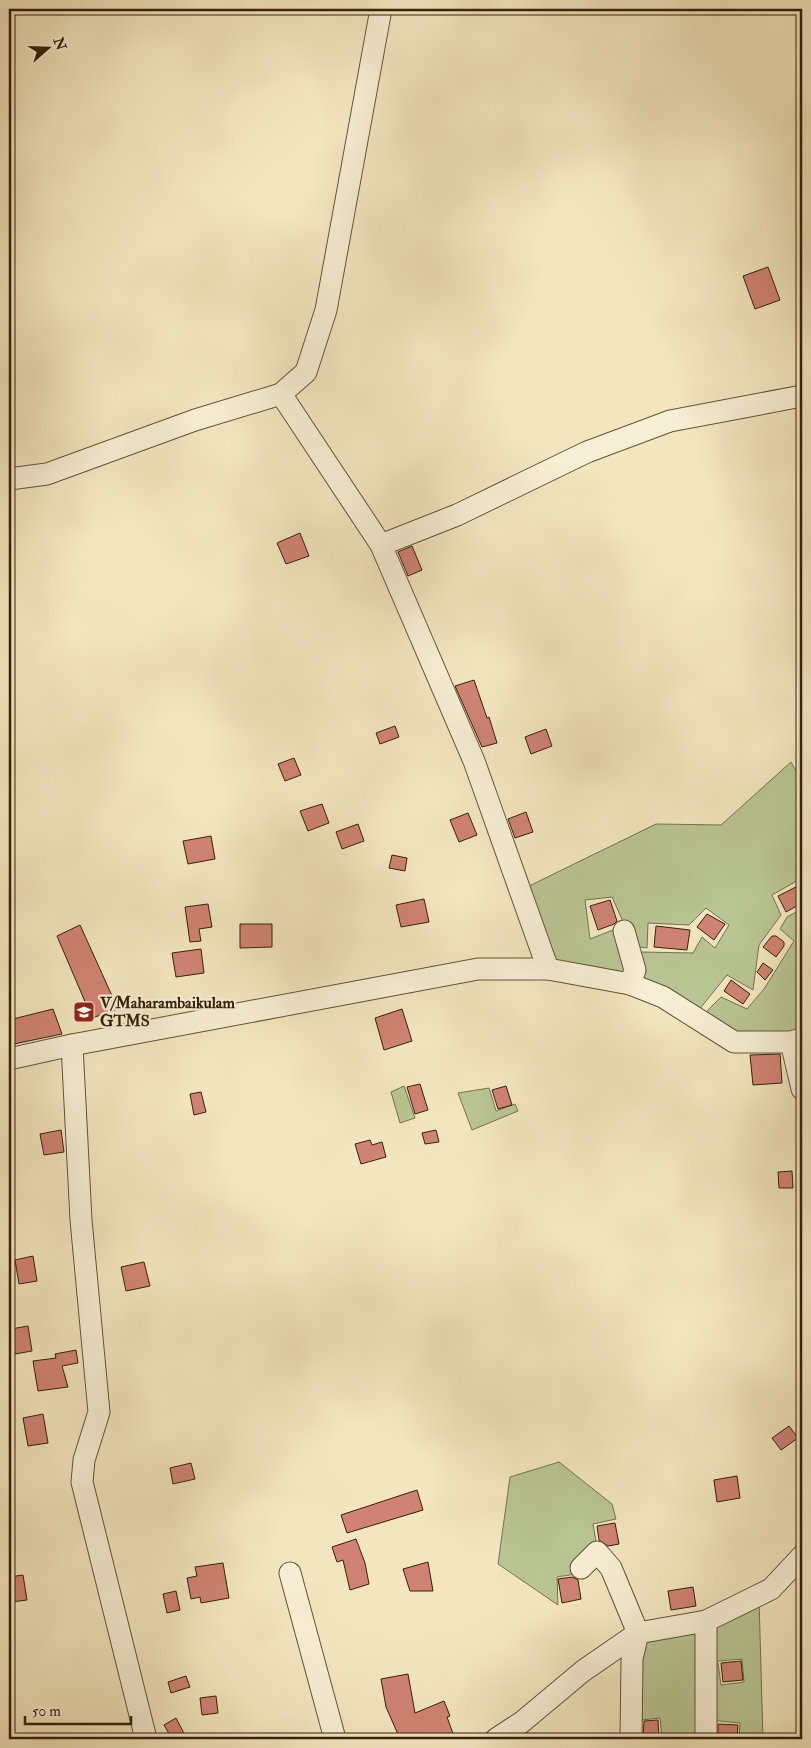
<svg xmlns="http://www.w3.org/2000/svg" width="811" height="1748" font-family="'IM FELL Double Pica',serif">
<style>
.green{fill:#b9c593;stroke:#767250}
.building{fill:#d08375;stroke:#34200c}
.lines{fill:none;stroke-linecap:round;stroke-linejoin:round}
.minor-casing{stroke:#645239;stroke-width:23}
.minor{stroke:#f7efd5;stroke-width:21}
.labels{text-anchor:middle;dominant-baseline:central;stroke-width:4.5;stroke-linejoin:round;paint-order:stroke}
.poi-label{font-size:16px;font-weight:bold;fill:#34200c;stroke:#f7efd5;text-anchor:start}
</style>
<rect width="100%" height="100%" fill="#f3e6bf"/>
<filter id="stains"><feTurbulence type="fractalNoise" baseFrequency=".004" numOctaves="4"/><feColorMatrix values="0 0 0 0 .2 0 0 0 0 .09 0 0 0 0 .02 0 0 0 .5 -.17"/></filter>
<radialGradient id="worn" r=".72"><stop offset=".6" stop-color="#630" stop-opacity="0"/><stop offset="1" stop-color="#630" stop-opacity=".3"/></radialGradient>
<!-- green -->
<g class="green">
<polygon points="791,762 802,781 802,878 772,895 781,915 759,945 753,990 727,975 698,1011 635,984 640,952 693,953 702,937 715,948 729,925 706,908 689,925 648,923 647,948 634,946 612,897 585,900 590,939 618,928 626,981 553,966 525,888 656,824 721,825"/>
<polygon points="802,909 802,1034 738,1036 704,1014 721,997 747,1009 764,989 794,941 780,929 787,917"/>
<polygon points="404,1086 415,1118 400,1123 391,1092"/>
<polygon points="489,1088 496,1111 515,1104 518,1111 472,1130 458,1093"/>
<polygon points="559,1462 612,1504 616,1519 593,1524 597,1547 576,1574 557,1577 558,1605 498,1564 510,1477"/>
<polygon points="759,1599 763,1739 739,1739 740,1723 709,1720 708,1664 718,1663 721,1685 744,1682 742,1659 708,1662 708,1622"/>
<polygon points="704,1623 703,1739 662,1739 660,1718 632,1721 640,1634"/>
</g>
<!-- building -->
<g class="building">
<polygon points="768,267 780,300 755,309 743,276"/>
<polygon points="300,533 309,556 286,564 277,543"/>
<polygon points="412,546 422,570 408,576 398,552"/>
<polygon points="474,680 487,718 489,717 497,743 482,747 455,686"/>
<polygon points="395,726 399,737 380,744 376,733"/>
<polygon points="546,729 552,746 531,754 525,737"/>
<polygon points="294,758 301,775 285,781 278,764"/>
<polygon points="322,804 329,823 308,831 300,811"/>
<polygon points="526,812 533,832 515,838 508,819"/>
<polygon points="468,813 477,835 459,842 450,820"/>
<polygon points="358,824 364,841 342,849 336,832"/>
<polygon points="211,836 215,859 188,864 183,841"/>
<polygon points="392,855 407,858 405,871 389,868"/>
<polygon points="802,884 802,903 786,912 778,896"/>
<polygon points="424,899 429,922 401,927 396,905"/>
<polygon points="610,900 617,921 614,924 598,930 590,906"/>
<polygon points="208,904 212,927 199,929 201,941 190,942 185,907"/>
<polygon points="707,914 725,924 714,940 697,927"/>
<polygon points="240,924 272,924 272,947 240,948"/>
<polygon points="80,925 118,1009 92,1018 57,936"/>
<polygon points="656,926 690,930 687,950 654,947"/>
<polygon points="772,936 776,936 784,942 784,946 776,957 763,947"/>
<polygon points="201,949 204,973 176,977 172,953"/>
<polygon points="763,963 773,970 765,980 757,972"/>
<polygon points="731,980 750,994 743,1004 724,991"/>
<polygon points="53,1009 62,1034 9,1045 9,1020"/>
<polygon points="402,1009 412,1041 384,1050 375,1018"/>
<polygon points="780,1054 782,1083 753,1085 750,1055"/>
<polygon points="420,1084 428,1110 415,1114 407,1087"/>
<polygon points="506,1086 512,1105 498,1109 492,1090"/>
<polygon points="201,1092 206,1112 194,1115 190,1094"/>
<polygon points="61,1130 64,1152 44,1155 40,1134"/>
<polygon points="436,1130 439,1142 425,1144 422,1133"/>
<polygon points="370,1140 372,1145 382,1142 386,1157 361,1164 355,1144"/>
<polygon points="792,1171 793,1188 779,1188 778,1172"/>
<polygon points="33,1256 37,1281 19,1284 15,1260"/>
<polygon points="144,1262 150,1286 126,1291 121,1267"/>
<polygon points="28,1326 32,1351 15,1354 11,1329"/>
<polygon points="76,1350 78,1363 62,1366 68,1387 38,1391 33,1361 56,1358 55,1354"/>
<polygon points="43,1414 48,1443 28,1446 23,1418"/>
<polygon points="789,1426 798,1438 781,1450 772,1438"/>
<polygon points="191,1463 195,1479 173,1484 170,1468"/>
<polygon points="737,1476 740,1498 717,1502 714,1480"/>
<polygon points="417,1490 423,1510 347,1533 341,1515"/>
<polygon points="615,1523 619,1544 608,1546 599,1540 597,1526"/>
<polygon points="356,1539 365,1563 369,1584 350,1590 343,1560 337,1562 332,1547"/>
<polygon points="428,1562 433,1591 410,1591 403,1569"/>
<polygon points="223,1563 229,1598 201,1603 200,1597 191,1599 187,1578 197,1576 195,1567"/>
<polygon points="23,1575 27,1600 11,1602 9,1577"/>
<polygon points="572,1577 578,1580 581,1599 562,1603 558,1579"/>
<polygon points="693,1587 696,1606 671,1610 668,1591"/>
<polygon points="176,1591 180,1610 167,1613 163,1594"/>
<polygon points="741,1661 743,1680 723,1682 721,1663"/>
<polygon points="408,1674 415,1713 444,1701 450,1716 447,1717 455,1739 400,1739 386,1707 381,1679"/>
<polygon points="186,1676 190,1687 171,1693 168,1682"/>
<polygon points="216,1696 218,1713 202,1715 200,1698"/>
<polygon points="176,1718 187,1739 172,1739 164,1725"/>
<polygon points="658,1720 659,1739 643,1739 644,1721"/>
<polygon points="718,1724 738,1725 737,1739 718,1739"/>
</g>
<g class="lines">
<!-- minor casing -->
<g class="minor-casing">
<g id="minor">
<polyline points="281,394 306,372 326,310 381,9"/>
<polyline points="9,479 47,474 195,420 281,394 381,545 474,761 548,969"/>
<polyline points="381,545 457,515 587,452 670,421 802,396"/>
<polyline points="624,931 635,970 630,984"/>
<polyline points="791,1042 802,1089"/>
<polyline points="72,1045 81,1220 99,1412 84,1460 82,1482 146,1739"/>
<polyline points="9,1059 72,1045 478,969 548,969 630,984 663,997 734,1042 791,1042 802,1039"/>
<polyline points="581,1568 597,1552 611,1568 638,1633 632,1659 631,1739"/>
<polyline points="290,1573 335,1739"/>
<polyline points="706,1621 706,1739"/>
<polyline points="496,1739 522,1722 583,1671 638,1633 706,1621 771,1589 802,1556"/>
</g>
</g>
<!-- minor -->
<use href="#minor" class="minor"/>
</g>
<!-- icons -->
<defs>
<g id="school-square" transform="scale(1.125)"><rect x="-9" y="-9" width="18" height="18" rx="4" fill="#8f2418" stroke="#f7efd5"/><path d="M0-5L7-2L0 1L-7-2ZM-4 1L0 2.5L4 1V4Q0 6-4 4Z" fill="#fff"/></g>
</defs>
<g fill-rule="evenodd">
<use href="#school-square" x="84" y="1012"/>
</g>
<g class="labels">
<!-- poi labels -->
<g class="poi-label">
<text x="100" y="1003">V/Maharambaikulam<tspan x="100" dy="18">GTMS</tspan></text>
</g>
</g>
<!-- margin -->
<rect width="811" height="1748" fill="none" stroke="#f3e6bf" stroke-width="30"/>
<rect x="10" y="10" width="791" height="1728" fill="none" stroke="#34200c" stroke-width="2.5"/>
<rect x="15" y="15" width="781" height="1718" fill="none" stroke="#34200c"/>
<!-- north arrow -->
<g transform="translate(48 48) rotate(70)" stroke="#f7efd5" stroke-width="4" paint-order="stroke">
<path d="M0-4L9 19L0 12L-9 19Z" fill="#34200c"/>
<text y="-8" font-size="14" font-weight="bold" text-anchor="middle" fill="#34200c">N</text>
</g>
<!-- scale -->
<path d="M25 1716v8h106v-8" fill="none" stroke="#34200c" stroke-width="2.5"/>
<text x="32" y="1716" font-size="15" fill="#34200c" stroke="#f7efd5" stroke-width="4" paint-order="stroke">50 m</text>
<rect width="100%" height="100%" filter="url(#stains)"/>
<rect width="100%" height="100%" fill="url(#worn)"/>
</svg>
